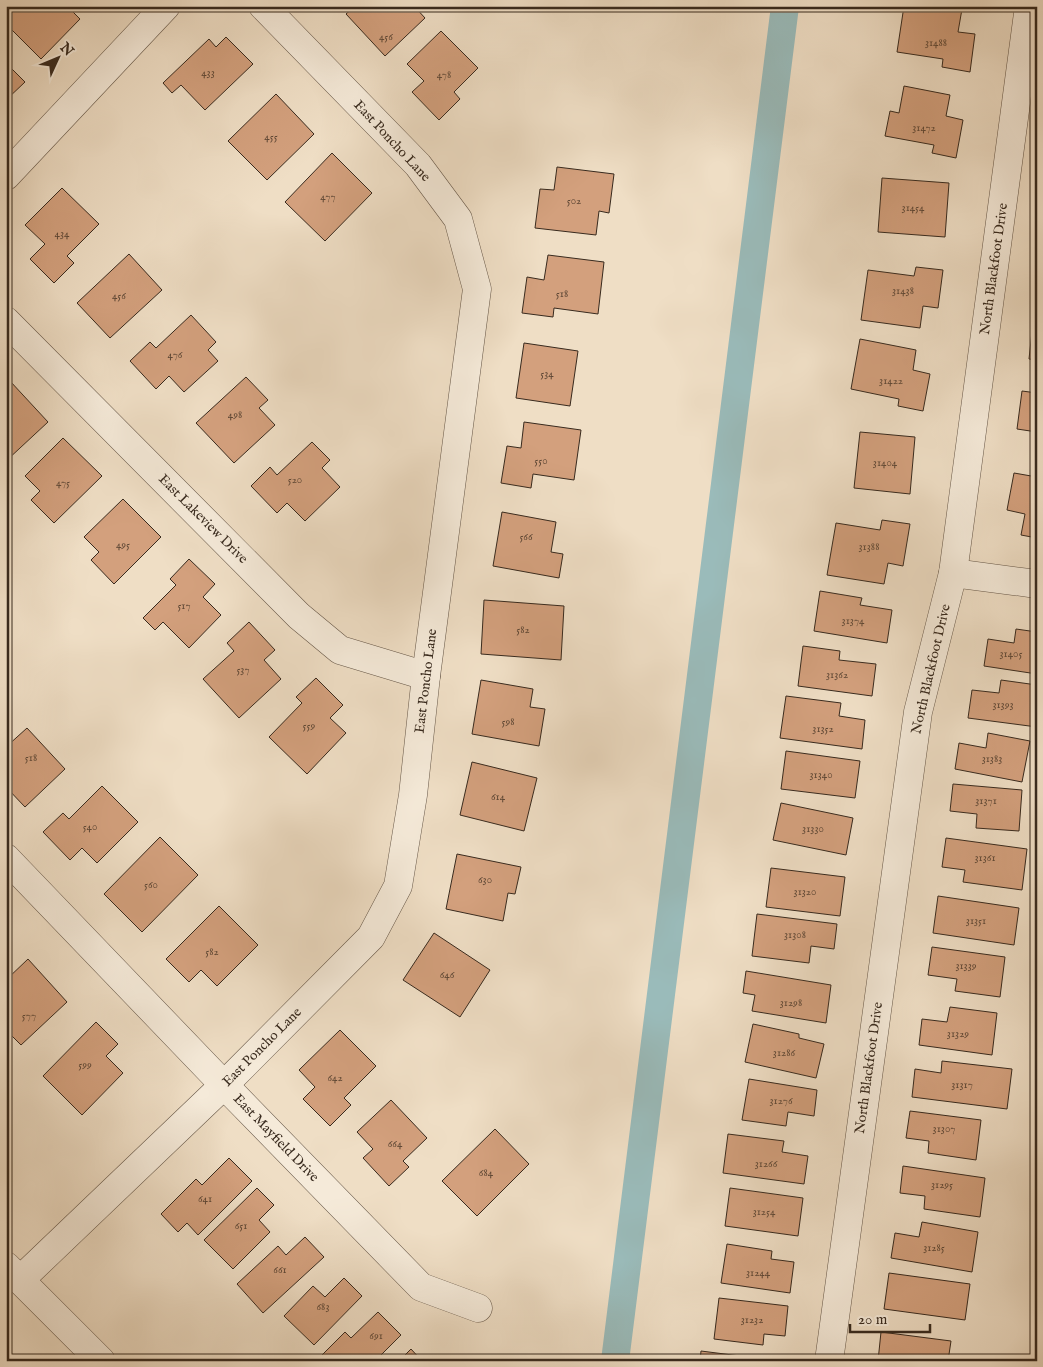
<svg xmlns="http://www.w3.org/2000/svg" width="1043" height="1367" font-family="'IM FELL English',serif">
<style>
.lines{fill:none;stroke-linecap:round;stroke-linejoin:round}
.canal{stroke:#9abbba;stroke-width:28}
.building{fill:#d3a07d;stroke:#382a1e}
.minor-casing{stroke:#665748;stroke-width:29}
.minor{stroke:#f5ead9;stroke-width:28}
.labels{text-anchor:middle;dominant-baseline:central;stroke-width:4;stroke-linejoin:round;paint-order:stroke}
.number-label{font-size:11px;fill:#5f4836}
.street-label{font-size:14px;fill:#382a1e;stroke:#f5ead9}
</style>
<rect width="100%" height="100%" fill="#efdec5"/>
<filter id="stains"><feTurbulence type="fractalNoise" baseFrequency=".004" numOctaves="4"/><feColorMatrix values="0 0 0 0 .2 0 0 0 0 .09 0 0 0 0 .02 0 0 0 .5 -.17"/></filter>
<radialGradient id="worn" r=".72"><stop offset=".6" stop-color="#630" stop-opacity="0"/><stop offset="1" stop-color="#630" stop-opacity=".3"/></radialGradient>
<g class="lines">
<!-- canal -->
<polyline class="canal" points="615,1361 785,6"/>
</g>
<!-- building -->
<g class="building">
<polygon points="6,6 67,6 80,19 41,59 6,24"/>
<polygon points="355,6 414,6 425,18 385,56 346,14"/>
<polygon points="904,6 941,6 962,9 958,32 975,34 970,72 942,67 943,59 897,52"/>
<polygon points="441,31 478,68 454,92 460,99 439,120 412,92 424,81 407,64"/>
<polygon points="226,37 253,64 205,110 181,85 172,93 163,83 209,39 216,47"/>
<polygon points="6,63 25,82 6,100"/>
<polygon points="904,86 950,95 946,116 963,120 956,158 932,153 934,145 885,136 890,111 899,113"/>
<polygon points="276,94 314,134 267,180 228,141"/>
<polygon points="332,153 372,193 325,241 285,202"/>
<polygon points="557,167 614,174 609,213 599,211 596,235 535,228 540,189 554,190"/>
<polygon points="882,178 949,183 945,237 878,232"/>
<polygon points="62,188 99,224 67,256 74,263 54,283 30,259 45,244 25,225"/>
<polygon points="129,254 162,290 110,338 77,303"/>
<polygon points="548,255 604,262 598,314 554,308 553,317 522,313 527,277 544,280"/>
<polygon points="916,267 943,270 938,308 923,306 920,328 861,320 868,270 914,276"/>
<polygon points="191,315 216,342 208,350 218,361 184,392 169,376 156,389 130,361 150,342 156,348"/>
<polygon points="1033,322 1037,322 1037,360 1029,359"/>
<polygon points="860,339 916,350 913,370 930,374 923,411 898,406 899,399 851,389"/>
<polygon points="524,343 578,351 570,406 516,398"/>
<polygon points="246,377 268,400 259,408 275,425 234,463 196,423"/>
<polygon points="10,381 48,422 6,461 6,385"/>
<polygon points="1022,391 1037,393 1037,432 1017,429"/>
<polygon points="524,422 581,430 574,480 533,474 531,488 501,483 507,446 521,448"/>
<polygon points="860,432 915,437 910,494 854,488"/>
<polygon points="63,438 102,476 54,523 31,500 40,491 25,476"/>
<polygon points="312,442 330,460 322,468 340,487 305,521 287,503 277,513 251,486 270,467 277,475"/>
<polygon points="1014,473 1037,477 1037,538 1021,535 1025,514 1007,510"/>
<polygon points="123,499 161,537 114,584 91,560 99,552 84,537"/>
<polygon points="502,512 556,522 551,552 563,554 559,578 493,566"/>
<polygon points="882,520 910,524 903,566 888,563 884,584 827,575 836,523 880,530"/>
<polygon points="189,559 215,584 203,597 221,615 189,648 163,622 155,630 143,618 176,585 170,579"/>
<polygon points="820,591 862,598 860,605 892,610 887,643 814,631"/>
<polygon points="484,600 564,606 561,660 481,654"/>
<polygon points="249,622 275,650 264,660 281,679 239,718 203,679 234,651 227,643"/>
<polygon points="1016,629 1037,632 1037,674 984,666 988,639 1014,643"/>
<polygon points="803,646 840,651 839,660 876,664 872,696 798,686"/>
<polygon points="316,678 343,705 330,718 346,733 307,774 269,737 302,703 296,697"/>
<polygon points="481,680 533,689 530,707 545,709 539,746 472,734"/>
<polygon points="1001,680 1037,685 1037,727 968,718 972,690 999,693"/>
<polygon points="786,696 841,703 839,716 865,720 862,749 780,738"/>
<polygon points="27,728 65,769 25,807 6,787 6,747"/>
<polygon points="988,733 1030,741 1022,782 955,769 959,743 986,748"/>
<polygon points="786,751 860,761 855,798 781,789"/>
<polygon points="472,762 537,778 524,831 460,815"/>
<polygon points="953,784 1022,790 1019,831 976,828 977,814 950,811"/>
<polygon points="102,786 138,822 97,863 82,848 70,860 43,832 63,813 69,819"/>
<polygon points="781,803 853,818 846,855 773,840"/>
<polygon points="160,837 198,875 142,932 104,894"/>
<polygon points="946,838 1027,849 1022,890 963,882 965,870 942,867"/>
<polygon points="457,854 521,867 515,894 508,893 503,921 446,909"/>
<polygon points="771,868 845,877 840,916 766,907"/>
<polygon points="938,896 1019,908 1014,945 933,933"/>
<polygon points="219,906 258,945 217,986 201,970 189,982 166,959"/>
<polygon points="757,914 837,924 834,949 811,946 809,963 752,956"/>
<polygon points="434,933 490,970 460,1017 403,980"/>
<polygon points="932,947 1005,957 1000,997 955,991 957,979 928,975"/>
<polygon points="28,959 67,1002 21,1045 6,1030 6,980"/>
<polygon points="746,971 831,985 826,1023 752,1011 755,995 743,993"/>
<polygon points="950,1007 997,1013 992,1055 919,1045 922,1019 947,1022"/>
<polygon points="96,1022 118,1044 106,1056 123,1073 82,1115 43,1076"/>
<polygon points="753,1024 799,1034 799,1038 824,1044 816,1078 745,1062"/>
<polygon points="340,1030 376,1066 344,1098 351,1105 330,1126 303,1099 315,1087 299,1070"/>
<polygon points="942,1061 1012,1069 1007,1109 912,1097 915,1069 941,1073"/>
<polygon points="749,1079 817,1090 814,1116 788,1112 786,1126 742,1120"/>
<polygon points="391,1100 427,1138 403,1161 409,1167 389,1186 363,1158 373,1149 357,1132"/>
<polygon points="910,1111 981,1120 976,1160 928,1153 929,1141 906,1138"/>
<polygon points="495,1129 529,1164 477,1216 442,1181"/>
<polygon points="728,1134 784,1141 782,1152 808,1156 804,1184 723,1173"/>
<polygon points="229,1158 252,1181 198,1235 187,1223 178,1232 161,1214 196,1179 202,1185"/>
<polygon points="903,1166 985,1178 980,1217 924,1209 925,1196 900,1193"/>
<polygon points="257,1188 274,1205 259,1220 270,1232 233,1269 204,1240"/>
<polygon points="730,1188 803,1198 798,1236 725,1226"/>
<polygon points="922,1222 978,1232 972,1272 891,1258 895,1233 919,1237"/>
<polygon points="305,1237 324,1257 263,1313 237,1284 278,1246 286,1255"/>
<polygon points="727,1244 772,1251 771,1259 794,1262 790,1293 721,1283"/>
<polygon points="889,1273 970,1284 965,1320 884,1309"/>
<polygon points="344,1278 362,1296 314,1345 284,1316 313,1286 325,1297"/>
<polygon points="719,1298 788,1306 785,1336 764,1334 763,1345 714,1339"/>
<polygon points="378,1312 401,1335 375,1361 317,1360 345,1332 351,1338"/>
<polygon points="881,1332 951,1341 948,1361 878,1361"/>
<polygon points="411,1349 422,1361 399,1361"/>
<polygon points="701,1351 756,1358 756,1361 700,1361"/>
</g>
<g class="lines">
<!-- minor casing -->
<g class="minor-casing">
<g id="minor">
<polyline points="6,176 166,6"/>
<polyline points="6,321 299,616 340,650 426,676"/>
<polyline points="953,573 1037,584"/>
<polyline points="6,858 224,1085 421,1287 478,1308"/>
<polyline points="6,1266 101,1361"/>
<polyline points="20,1280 224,1085 371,937 398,886 413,795 426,676 477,289 458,219 418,165 263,6"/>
<polyline points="829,1361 918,712 953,573 1029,6"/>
</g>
</g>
<!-- minor -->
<use href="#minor" class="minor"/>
</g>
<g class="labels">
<!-- number labels -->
<g class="number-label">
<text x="386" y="37">456</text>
<text x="936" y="43">31488</text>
<text x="208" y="73">433</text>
<text x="444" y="75">478</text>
<text x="924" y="128">31472</text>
<text x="271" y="137">455</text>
<text x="328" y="197">477</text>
<text x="574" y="201">502</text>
<text x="913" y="208">31454</text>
<text x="62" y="234">434</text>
<text x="903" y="291">31438</text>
<text x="562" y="294">518</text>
<text x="119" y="296">456</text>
<text x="175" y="355">476</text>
<text x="547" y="374">534</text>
<text x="891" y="381">31422</text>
<text x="235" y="415">498</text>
<text x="541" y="461">550</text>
<text x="885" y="463">31404</text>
<text x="295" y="480">520</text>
<text x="63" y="483">475</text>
<text x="526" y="537">566</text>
<text x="123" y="545">495</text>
<text x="869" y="547">31388</text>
<text x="184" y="606">517</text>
<text x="853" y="621">31374</text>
<text x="523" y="630">582</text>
<text x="1011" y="654">31405</text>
<text x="243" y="670">537</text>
<text x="837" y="675">31362</text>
<text x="1003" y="705">31393</text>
<text x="508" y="722">598</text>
<text x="309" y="726">559</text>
<text x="823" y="729">31352</text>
<text x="31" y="758">518</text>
<text x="992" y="759">31383</text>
<text x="821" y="775">31340</text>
<text x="498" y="797">614</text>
<text x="986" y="801">31371</text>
<text x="90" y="827">540</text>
<text x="813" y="829">31330</text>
<text x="985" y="858">31361</text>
<text x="485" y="880">630</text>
<text x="151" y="885">560</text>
<text x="805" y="892">31320</text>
<text x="976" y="921">31351</text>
<text x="795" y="935">31308</text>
<text x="212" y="952">582</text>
<text x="966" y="966">31339</text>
<text x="447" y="975">646</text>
<text x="791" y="1003">31298</text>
<text x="29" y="1016">577</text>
<text x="958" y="1034">31329</text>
<text x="784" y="1053">31286</text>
<text x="85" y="1065">599</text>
<text x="335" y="1078">642</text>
<text x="962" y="1085">31317</text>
<text x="781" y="1101">31276</text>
<text x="944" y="1129">31307</text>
<text x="395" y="1144">664</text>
<text x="766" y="1164">31266</text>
<text x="486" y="1173">684</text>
<text x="942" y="1185">31295</text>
<text x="205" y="1199">641</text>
<text x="764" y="1212">31254</text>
<text x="241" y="1226">651</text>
<text x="934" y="1248">31285</text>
<text x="280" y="1270">661</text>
<text x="758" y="1273">31244</text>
<text x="323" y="1307">683</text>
<text x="752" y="1320">31232</text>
<text x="376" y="1336">691</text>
</g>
<!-- street labels -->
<g class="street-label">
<text transform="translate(392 141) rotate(47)">East Poncho Lane</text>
<text transform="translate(994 269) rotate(-82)">North Blackfoot Drive</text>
<text transform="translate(203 519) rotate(45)">East Lakeview Drive</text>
<text transform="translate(931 669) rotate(-77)">North Blackfoot Drive</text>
<text transform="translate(426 681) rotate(-83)">East Poncho Lane</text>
<text transform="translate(262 1047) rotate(-45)">East Poncho Lane</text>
<text transform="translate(869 1068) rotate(-82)">North Blackfoot Drive</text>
<text transform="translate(276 1138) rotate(46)">East Mayfield Drive</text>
</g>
</g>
<!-- margin -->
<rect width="1043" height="1367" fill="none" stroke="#efdec5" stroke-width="25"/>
<rect x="8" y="8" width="1028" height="1352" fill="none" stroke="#382a1e" stroke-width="2.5"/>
<rect x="12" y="12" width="1018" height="1342" fill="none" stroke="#382a1e"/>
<!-- north arrow -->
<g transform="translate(58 58) rotate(46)" stroke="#f5ead9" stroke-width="4" paint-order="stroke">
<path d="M0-4L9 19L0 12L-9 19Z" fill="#382a1e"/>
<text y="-8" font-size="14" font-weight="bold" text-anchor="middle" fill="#382a1e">N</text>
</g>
<!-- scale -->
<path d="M850 1324v8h80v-8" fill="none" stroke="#382a1e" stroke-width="2.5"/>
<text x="858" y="1324" font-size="15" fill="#382a1e" stroke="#f5ead9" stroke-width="4" paint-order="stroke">20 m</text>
<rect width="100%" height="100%" filter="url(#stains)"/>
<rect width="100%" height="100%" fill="url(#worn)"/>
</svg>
